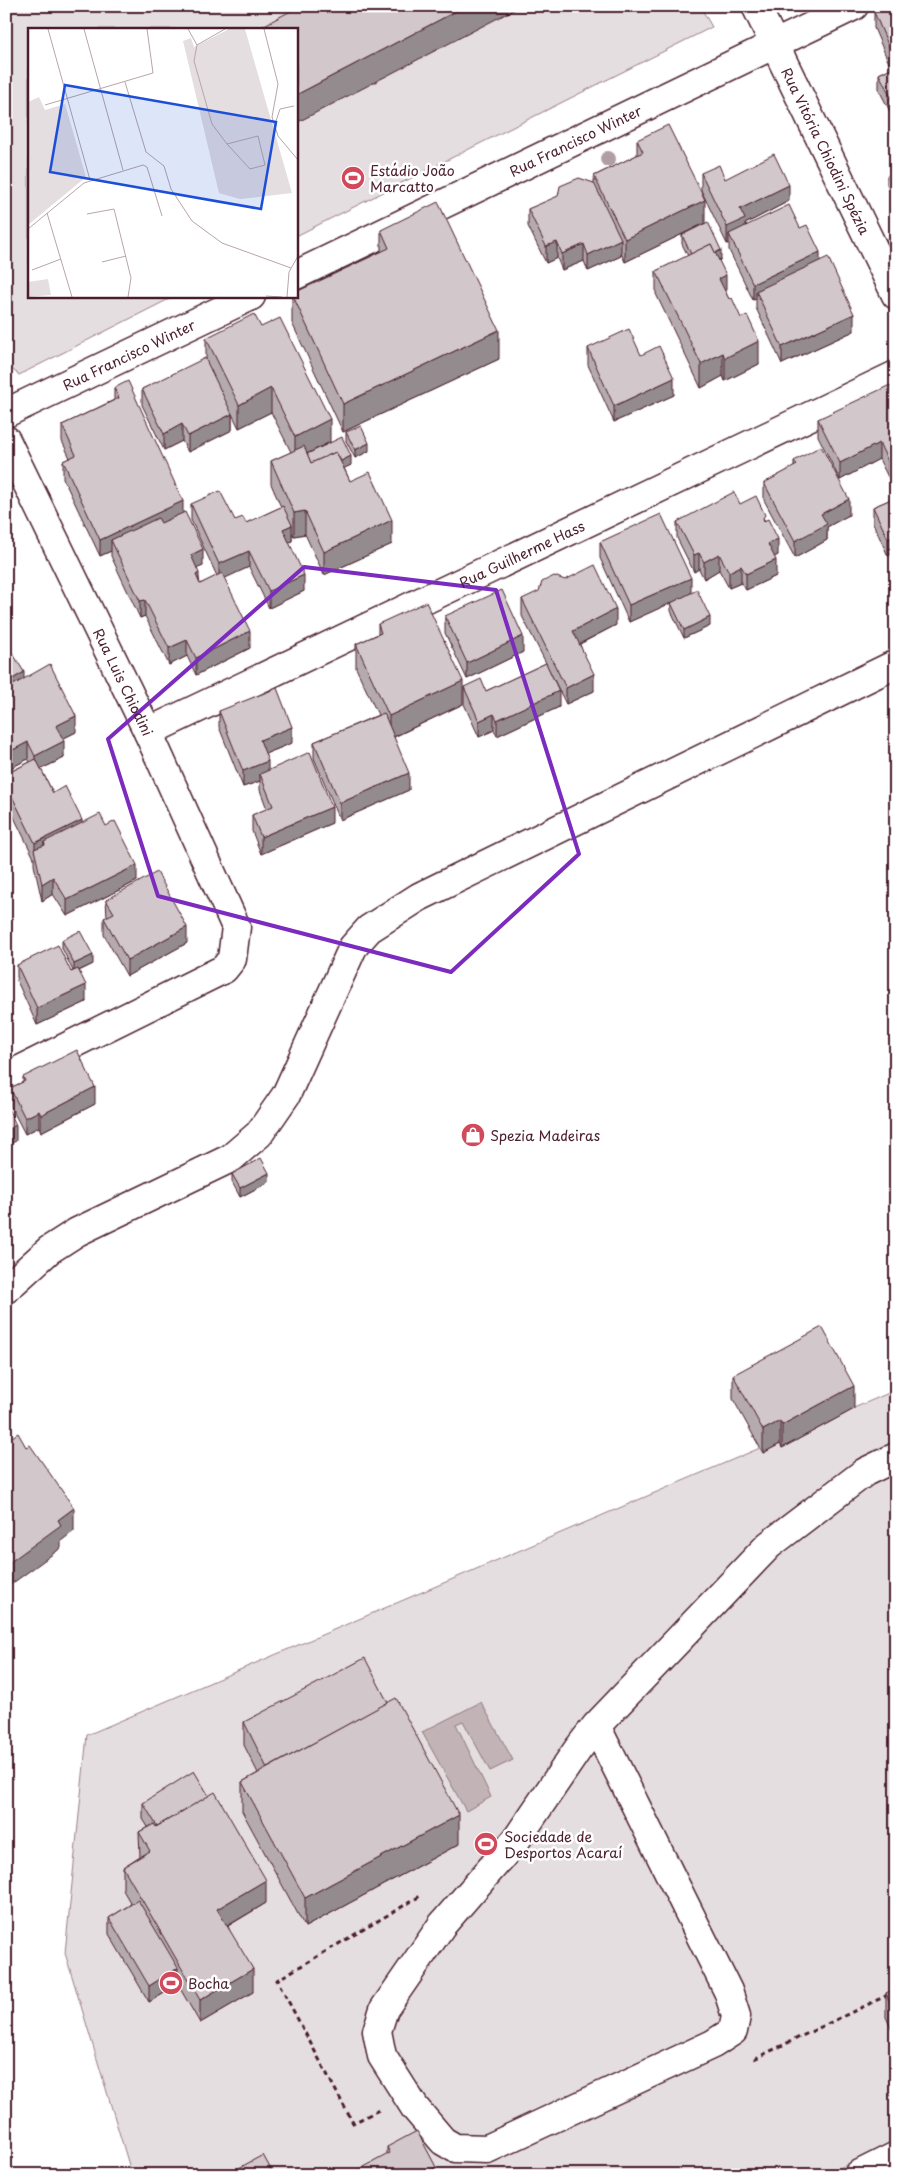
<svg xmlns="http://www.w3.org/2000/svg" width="902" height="2181" font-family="'Playpen Sans',sans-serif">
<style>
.green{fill:#e5dee0;stroke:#987e86}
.water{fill:#c1b3b6;stroke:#91787e}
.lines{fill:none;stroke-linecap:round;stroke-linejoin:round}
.minor-casing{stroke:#4a1f2b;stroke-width:31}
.path{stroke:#4a1f2b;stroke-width:3;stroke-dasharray:5 4;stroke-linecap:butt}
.minor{stroke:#fff;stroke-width:28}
.tree{fill:#b19ea3}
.wall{fill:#b5abaf;stroke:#4a1f2b}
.shaded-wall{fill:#938b8e;stroke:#4a1f2b}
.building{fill:#d2c7cb;stroke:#4a1f2b}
.marked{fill:none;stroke:#7b2cbf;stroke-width:4;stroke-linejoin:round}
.labels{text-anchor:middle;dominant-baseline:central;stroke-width:5;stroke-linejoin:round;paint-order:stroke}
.street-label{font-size:14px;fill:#4a1f2b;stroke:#fff}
.poi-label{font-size:14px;fill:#4a1f2b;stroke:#fff;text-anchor:start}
.inset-road{fill:none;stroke:#b7a5aa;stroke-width:1}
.view{fill:#1d4ed8;fill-opacity:0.15;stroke:#1d4ed8;stroke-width:2.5}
.inset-edge{fill:none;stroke:#4a1f2b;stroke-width:2.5}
</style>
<rect width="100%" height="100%" fill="#fff"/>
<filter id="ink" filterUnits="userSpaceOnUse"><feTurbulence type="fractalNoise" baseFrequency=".02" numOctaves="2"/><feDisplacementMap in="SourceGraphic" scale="10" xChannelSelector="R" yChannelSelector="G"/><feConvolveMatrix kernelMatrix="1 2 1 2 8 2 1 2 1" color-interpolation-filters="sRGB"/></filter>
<g filter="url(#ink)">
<!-- green -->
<g class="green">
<polygon points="6,6 700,6 712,27 296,236 296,29 29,29 29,296 175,296 19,375 6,364"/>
<polygon points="896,1390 896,2141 825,2175 132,2175 65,1953 87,1735"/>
</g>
<!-- water -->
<polygon class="water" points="481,1702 513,1760 490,1771 463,1721 456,1724 491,1797 466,1811 422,1732"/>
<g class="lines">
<!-- minor casing -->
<g class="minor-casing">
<g id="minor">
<path id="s1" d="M756 6 896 295"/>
<path id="s2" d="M296 275 854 6"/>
<path id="s3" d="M6 413 251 296"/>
<path id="s4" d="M6 440 148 732 236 927 232 959 224 969 6 1077"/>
<path id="s5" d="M148 732 896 375"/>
<polyline points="6,1289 49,1250 77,1232 231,1158 259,1134 286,1095 353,947 369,929 419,897 896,664"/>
<polyline points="596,1726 728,1991 736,2016 733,2031 713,2044 487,2149 455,2148 443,2141 415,2108 382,2056 377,2031 384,2009 442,1925 516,1840 578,1749 596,1726 769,1545 865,1472 896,1457"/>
<polyline points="858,2175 896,2156"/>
</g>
</g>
<!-- path -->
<g class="path">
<polyline points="754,2059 896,1991"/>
<polyline points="379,2110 353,2123 277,1980 422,1895"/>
</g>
<!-- minor -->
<use href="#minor" class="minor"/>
</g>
<!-- trees -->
<circle class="tree" cx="608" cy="159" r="8"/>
<!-- wall -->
<g class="wall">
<polygon points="896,6 896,123 879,90 879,74 891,68 874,28 874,12"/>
<polygon points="637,140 705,223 625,262 621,253 621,256 588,271 584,261 562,270 557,258 546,263 528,226 528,209 594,183 594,176 637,155"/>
<polygon points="896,172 896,205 887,184 887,176"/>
<polygon points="701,173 725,179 789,201 745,224 745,226 800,228 820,261 854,331 782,364 756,308 756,299 753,300 729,250 729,243 727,244 701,190"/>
<polygon points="381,230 499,359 343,432 292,323 292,296 381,251"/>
<polygon points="682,235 721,259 719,260 726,293 759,364 725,381 723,376 701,388 656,294 656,271 688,256 682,244"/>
<polygon points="261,327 330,442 307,454 351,465 344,468 350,481 392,544 324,575 305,534 294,536 292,533 292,541 289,542 304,591 269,608 249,567 224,578 250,648 196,675 187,656 169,665 145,616 140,618 111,556 111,551 100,556 63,478 63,461 70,458 62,441 62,425 114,400 114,388 183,513 203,566 197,568 200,584 217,576 191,520 191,504 235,520 246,523 281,507 271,484 271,461 291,452 271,412 239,428 232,414 232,430 188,452 182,441 164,450 142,405 142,389 206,360 206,338"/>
<polygon points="588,348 641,355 674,395 614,422 588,365"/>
<polygon points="896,396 896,474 888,477 879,459 840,480 818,436 818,419"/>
<polygon points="346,432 369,451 355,458 346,441"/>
<polygon points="794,461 849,515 827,527 827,540 795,558 764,500 764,483 794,467"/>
<polygon points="896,497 888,556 873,523 873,507"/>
<polygon points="740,504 765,520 778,555 774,557 776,576 746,590 741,583 729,588 719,570 704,579 699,569 694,572 677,538 677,522"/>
<polygon points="600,542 691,594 710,626 684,638 671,611 671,603 679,599 629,622 600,558"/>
<polygon points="522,599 616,625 580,644 594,691 566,704 546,664 559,707 497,736 494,730 479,737 464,704 464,687 486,691 546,663 522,616"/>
<polygon points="445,616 523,652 467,679 445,633"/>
<polygon points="378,624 463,704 394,737 409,790 340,820 314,758 314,742 378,715 356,668 356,644 378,634"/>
<polygon points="6,642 24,679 76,732 62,739 64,758 41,769 53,793 82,823 106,826 137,881 67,916 53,894 42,901 34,865 34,858 6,801 6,774 30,762 28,759 9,769 6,765"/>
<polygon points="219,711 292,743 265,754 268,770 332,823 261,854 252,831 252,815 267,809 260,790 260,781 243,787 219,727"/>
<polygon points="106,900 187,943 127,976 104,935 104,918 107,917"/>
<polygon points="62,940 93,964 79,971 86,1002 37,1025 17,981 17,965 71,972 73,971 62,948"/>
<polygon points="23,1077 95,1104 41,1132 39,1127 25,1134 10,1105 10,1088 23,1082"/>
<polygon points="232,1174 269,1182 240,1197 232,1182"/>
<polygon points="733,1375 854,1409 782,1448 780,1444 763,1453 733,1399"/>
<polygon points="388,1703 459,1844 305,1927 242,1811 242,1782 258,1773 244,1745 244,1722"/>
<polygon points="143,1803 266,1903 228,1926 253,1992 200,2023 178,1985 149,2002 109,1934 109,1918 131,1904 123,1890 123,1867 140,1856 139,1832 148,1827 143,1819"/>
<polygon points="896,1989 896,2039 886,2017 886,1993"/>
<polygon points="387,2147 436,2175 387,2155"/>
</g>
<!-- shaded-wall -->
<g class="shaded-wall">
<polygon points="466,6 521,6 296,123 296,95"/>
<polygon points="896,55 896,72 893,73 893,56"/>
<polygon points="789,185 789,201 745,224 745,236 729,234 729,243 727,244 727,227 740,209"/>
<polygon points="705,200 705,223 625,262 625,239"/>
<polygon points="621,239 621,256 588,271 588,255"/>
<polygon points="557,242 557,258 546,263 546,246"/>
<polygon points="584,244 584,261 562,270 562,254"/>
<polygon points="721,250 721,259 695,272 695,263"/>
<polygon points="820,252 820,269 756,291 756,299 753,300 753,284"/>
<polygon points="726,275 726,298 719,279"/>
<polygon points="854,314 854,331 782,364 782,347"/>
<polygon points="499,330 499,359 343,432 343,404"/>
<polygon points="759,341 759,364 725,381 725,358"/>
<polygon points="723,353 723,376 701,388 701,364"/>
<polygon points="674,378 674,395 614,422 614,406"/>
<polygon points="271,388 271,412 239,428 239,405"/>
<polygon points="232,414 232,430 188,452 188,436"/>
<polygon points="330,419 330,442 295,460 295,437"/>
<polygon points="182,424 182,441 164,450 164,434"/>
<polygon points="369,443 369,451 355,458 355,450"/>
<polygon points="879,443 879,459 840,480 840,463"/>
<polygon points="351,456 351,465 314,483 314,475"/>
<polygon points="896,457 896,474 888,477 888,461"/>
<polygon points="849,499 849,515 827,527 827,540 795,558 795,541 821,514"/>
<polygon points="183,501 183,517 111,540 111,551 100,556 100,540"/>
<polygon points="305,511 305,534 294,536 294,513"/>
<polygon points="392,520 392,544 324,575 324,552"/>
<polygon points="292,525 292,541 283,545 283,529"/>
<polygon points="896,536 896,552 888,556 888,539"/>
<polygon points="778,539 778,555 768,560 768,544"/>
<polygon points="203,549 203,566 191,571 191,555"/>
<polygon points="249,551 249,567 219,581 219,564"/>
<polygon points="699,553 699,569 694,572 694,555"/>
<polygon points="719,554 719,570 704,579 704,562"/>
<polygon points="776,560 776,576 746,590 746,574"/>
<polygon points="741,566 741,583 729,588 729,572"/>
<polygon points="199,573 199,590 196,575"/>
<polygon points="304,575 304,591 269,608 269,591"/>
<polygon points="691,578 691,594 629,622 629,605"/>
<polygon points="145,600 145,616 140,618 140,601"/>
<polygon points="616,609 616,625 573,647 573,631"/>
<polygon points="710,617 710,626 684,638 684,630"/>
<polygon points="250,631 250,648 196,675 196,658"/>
<polygon points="523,636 523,652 467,679 467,663"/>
<polygon points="187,640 187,656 169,665 169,648"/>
<polygon points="24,672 24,689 6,699 6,683"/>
<polygon points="594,674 594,691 566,704 566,688"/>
<polygon points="463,681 463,704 389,739 389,716"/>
<polygon points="559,691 559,707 497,736 497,720"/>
<polygon points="494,714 494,730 479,737 479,721"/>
<polygon points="76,716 76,732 56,742 56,726"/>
<polygon points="292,727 292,743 260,756 260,740"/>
<polygon points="64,741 64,758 35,772 35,756"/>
<polygon points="28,742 28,759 9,769 9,752"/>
<polygon points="268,761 268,778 260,774 260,781 243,787 243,771"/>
<polygon points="409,773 409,790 340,820 340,803"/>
<polygon points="332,807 332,823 261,854 261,837"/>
<polygon points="82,820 82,836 45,845 44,842 44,855 35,853 35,843"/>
<polygon points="137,865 137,881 67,916 67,900"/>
<polygon points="53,877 53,894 42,901 42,884"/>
<polygon points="187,927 187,943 127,976 127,960"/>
<polygon points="93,955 93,964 74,973 74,964"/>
<polygon points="86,985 86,1002 37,1025 37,1008"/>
<polygon points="95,1087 95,1104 41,1132 41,1115"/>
<polygon points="39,1111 39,1127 25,1134 25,1118"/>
<polygon points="16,1125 16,1141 6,1146 6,1130"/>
<polygon points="269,1173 269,1182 240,1197 240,1188"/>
<polygon points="854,1386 854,1409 782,1448 782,1425"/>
<polygon points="780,1421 780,1444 763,1453 763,1430"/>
<polygon points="74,1508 74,1531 61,1541 61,1548 6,1588 6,1565 58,1520"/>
<polygon points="459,1815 459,1844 305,1927 305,1898"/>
<polygon points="266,1880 266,1903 217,1932 217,1909"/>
<polygon points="178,1968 178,1985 149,2002 149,1986"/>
<polygon points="253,1969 253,1992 200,2023 200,2000"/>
<polygon points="436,2167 436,2175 422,2175"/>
</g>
<!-- building -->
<g class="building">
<polygon points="300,6 466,6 296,95 296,29 257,29"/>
<polygon points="885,6 896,6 896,55 893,56 874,12"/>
<polygon points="896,66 896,107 879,74"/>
<polygon points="668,125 705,200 625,239 594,176 643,152 637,140"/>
<polygon points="774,154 789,185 740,209 745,219 727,227 701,173 719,165 725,179"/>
<polygon points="896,172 896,196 887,176"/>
<polygon points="579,178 594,183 621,239 588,255 584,244 562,254 557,242 546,246 528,209 558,196 560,186"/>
<polygon points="438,202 499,330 343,404 293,296 296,296 296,292 389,248 381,230"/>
<polygon points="789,205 800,228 807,225 820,252 753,284 729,234"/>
<polygon points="708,222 721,250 715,253 711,244 691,254 682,235"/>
<polygon points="711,244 726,275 719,279 729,299 732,298 741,318 747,315 759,341 725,358 723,353 701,364 656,271"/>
<polygon points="828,257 854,314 782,347 756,291"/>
<polygon points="254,314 261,327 280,318 330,419 295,437 271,388 239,405 206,338"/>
<polygon points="629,329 641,355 659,346 674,378 614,406 588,348"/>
<polygon points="205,358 232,414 188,436 182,424 164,434 142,389"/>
<polygon points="128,381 183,501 100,540 63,461 76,455 62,425 119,398 114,388"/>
<polygon points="890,385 896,396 896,457 888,461 879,443 840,463 818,419"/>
<polygon points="361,426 369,443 355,450 346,432"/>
<polygon points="342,437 351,456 341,461 336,452 311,463 307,454"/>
<polygon points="304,446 311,463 336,452 350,481 370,472 392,520 324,552 305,511 294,513 271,461"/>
<polygon points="821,446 849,499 821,514 827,524 795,541 764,483 797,465 794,461"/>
<polygon points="220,491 235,520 243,517 246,523 283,506 292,525 283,529 304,575 269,591 249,551 219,564 191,504"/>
<polygon points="734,492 740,504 756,496 765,515 763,518 764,521 768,519 778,539 768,544 776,560 746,574 741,566 729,572 719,554 704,562 699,553 694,555 677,522"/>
<polygon points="896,497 896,536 888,539 873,507"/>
<polygon points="185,512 203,549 191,555 199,573 196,575 200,584 222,573 250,631 196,658 187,640 169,648 145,600 140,601 111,540 158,518 161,523"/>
<polygon points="661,514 691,578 629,605 600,542"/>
<polygon points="595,565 616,609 573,631 594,674 566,688 522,599 539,591 542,582 554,576 565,580"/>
<polygon points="502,590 523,636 467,663 445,616"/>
<polygon points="697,590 710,617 684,630 671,603"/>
<polygon points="426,602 463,681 389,716 356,644 381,633 378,624"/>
<polygon points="6,642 24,672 6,683"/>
<polygon points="546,663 559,691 497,720 494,714 479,721 464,687 481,679 486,691"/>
<polygon points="50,664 76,716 56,726 64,741 35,756 28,742 9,752 6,749 6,689"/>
<polygon points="277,688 292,727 260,740 268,761 243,771 219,711"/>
<polygon points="384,713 409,773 340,803 314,742"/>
<polygon points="310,752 332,807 261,837 252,815 273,806 260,774"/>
<polygon points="36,759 53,793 65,786 82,820 35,843 6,784 6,774"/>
<polygon points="100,814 106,826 115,821 137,865 67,900 53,877 42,884 34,849 45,845 44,842"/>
<polygon points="157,872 187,927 127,960 104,918 114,913 106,900"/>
<polygon points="80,931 93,955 74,964 62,940"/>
<polygon points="58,945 71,972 78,969 86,985 37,1008 17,965"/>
<polygon points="77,1050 95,1087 41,1115 39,1111 25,1118 10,1088 25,1081 23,1077"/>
<polygon points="6,1104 16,1125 6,1130"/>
<polygon points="261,1158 269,1173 240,1188 232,1174"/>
<polygon points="822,1327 854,1386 782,1425 780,1421 763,1430 733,1375"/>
<polygon points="18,1433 26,1447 30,1445 74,1508 58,1520 61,1525 6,1565 6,1441"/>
<polygon points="365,1658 388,1703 267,1768 244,1722"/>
<polygon points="396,1698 459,1815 305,1898 242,1782"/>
<polygon points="194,1771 209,1796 157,1826 143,1803"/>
<polygon points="215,1792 266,1880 217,1909 253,1969 200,2000 123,1867 150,1851 139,1832 154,1824 156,1827"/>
<polygon points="138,1900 178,1968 149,1986 109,1918"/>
<polygon points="896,1989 896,2016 886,1993"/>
<polygon points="417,2131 436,2167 422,2175 349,2175 390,2153 387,2147"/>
<polygon points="263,2155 274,2175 226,2175"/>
</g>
</g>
<!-- marked area -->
<path class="marked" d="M304 567 496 590 579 854 451 972 158 896 108 739Z"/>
<!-- icons -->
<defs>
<g id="stadium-disc" transform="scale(1.25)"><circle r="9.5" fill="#d1495b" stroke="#fff"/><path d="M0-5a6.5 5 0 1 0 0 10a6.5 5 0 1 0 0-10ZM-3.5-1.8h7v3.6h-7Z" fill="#fff"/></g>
<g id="shop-disc" transform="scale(1.25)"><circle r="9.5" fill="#d1495b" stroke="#fff"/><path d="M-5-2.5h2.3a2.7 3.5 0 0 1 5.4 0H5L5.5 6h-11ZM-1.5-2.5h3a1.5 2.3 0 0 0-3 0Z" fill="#fff"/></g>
</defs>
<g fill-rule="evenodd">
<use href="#stadium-disc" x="353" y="178"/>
<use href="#shop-disc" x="473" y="1135"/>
<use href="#stadium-disc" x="486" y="1844"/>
<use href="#stadium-disc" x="171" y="1983"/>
</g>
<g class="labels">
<!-- street labels -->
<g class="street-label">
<text stroke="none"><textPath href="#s2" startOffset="310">Rua Francisco Winter</textPath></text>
<text stroke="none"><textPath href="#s1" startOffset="161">Rua Vitória Chiodini Spézia</textPath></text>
<text stroke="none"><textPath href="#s3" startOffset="136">Rua Francisco Winter</textPath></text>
<text stroke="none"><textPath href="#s5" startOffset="414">Rua Guilherme Hass</textPath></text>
<text stroke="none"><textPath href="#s4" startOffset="269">Rua Luis Chiodini</textPath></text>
</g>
<!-- poi labels -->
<g class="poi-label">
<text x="370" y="170">Estádio João<tspan x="370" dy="16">Marcatto</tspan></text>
<text x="490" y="1135">Spezia Madeiras</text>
<text x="504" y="1836">Sociedade de<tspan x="504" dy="16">Desportos Acaraí</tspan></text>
<text x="188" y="1983">Bocha</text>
</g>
</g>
<!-- overview -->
<g transform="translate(28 28)">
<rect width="270" height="270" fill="#fff"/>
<path d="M201 1H217L264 165 212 171 191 165 155 13 163 10 166 19ZM11 69 17 82 37 76 58 149 0 197V74ZM20 251 23 267 0 269V254Z" fill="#e5dee0"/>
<path class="inset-road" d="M20 1 62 152M56 1 95 142M160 1 169 17M236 1 250 56 244 89 250 108 270 132M169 17 166 33 184 96 199 116 222 141 237 137 230 108 199 116M169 17 197 1M97 54 118 124 136 138 143 161 164 193 194 215 263 240M17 77 125 45 119 1M247 96 252 81 266 78M19 185 44 269M59 186 86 181 103 250 100 269M0 201 56 155 115 137 119 139 134 188M74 234 98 228M4 242 33 231M238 268 254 269M259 269 261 244 270 228"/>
<path class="view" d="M37 57 248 94 233 181 22 144Z"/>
<rect width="270" height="270" class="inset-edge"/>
</g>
<!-- margin -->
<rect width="902" height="2181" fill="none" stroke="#fff" stroke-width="25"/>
<rect x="12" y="12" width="877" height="2156" fill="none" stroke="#4a1f2b" stroke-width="2" filter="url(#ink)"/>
</svg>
